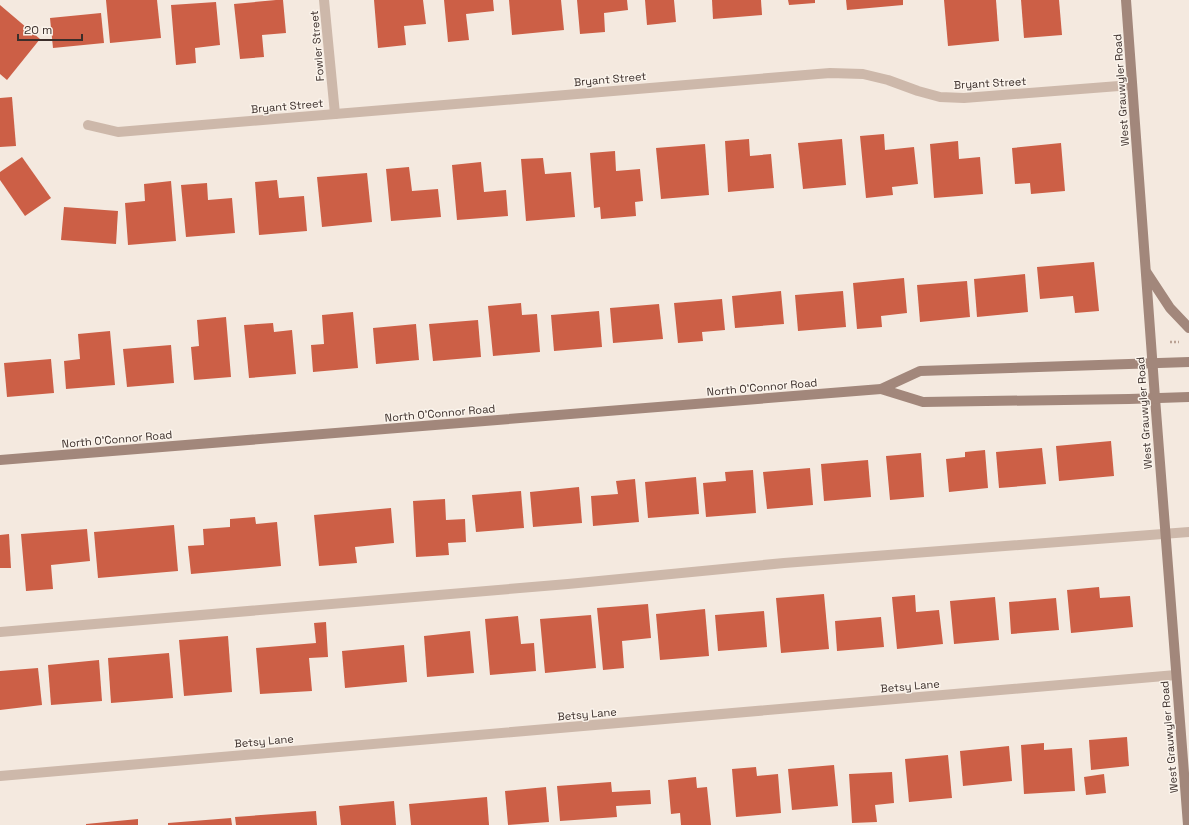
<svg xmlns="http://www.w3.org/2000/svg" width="1189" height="825" font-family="'Space Grotesk',sans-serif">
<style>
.building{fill:#cc5f46}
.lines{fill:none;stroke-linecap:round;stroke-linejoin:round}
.path{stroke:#baa294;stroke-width:2.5;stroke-dasharray:2 2;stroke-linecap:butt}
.service{stroke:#cdb8aa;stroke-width:10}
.minor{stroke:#cdb8aa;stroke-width:10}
.secondary{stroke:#a2877b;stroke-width:10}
.labels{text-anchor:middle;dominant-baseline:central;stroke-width:3;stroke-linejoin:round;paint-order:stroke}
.street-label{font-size:11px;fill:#3b2e2a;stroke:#fbf4ec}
</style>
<rect width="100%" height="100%" fill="#f4e9df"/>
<!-- building -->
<g class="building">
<polygon points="106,0 157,0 161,38 110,43"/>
<polygon points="276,0 283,0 286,33 262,35 264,57 240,59 234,4"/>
<polygon points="374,0 423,0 426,24 404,26 406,45 378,48"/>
<polygon points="444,0 493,0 494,11 466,14 469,40 448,42"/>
<polygon points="509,0 561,0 564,30 512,35"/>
<polygon points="577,0 627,0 628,10 604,13 605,32 580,34"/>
<polygon points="645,0 674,0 676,22 647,25"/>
<polygon points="712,0 761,0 762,15 713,19"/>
<polygon points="788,0 815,0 815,3 789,5"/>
<polygon points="846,0 903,0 903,5 847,10"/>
<polygon points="944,0 996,0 999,41 948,46"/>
<polygon points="1021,0 1059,0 1062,35 1024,38"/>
<polygon points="216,2 220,45 195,48 196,63 176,65 171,5"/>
<polygon points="0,5 40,39 7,80 0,74"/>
<polygon points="101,13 104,43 53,48 50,18"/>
<polygon points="12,97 16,146 0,147 0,98"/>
<polygon points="884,134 885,150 914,147 918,184 892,187 893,195 866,198 860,136"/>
<polygon points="749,139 750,156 771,154 774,188 728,192 725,141"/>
<polygon points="842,139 846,185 803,189 798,143"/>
<polygon points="958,141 959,159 980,157 983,194 934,198 930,144"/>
<polygon points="1061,143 1065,191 1031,194 1030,183 1015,184 1012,148"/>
<polygon points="705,144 709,195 661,199 656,148"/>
<polygon points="615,151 616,171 640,169 643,201 635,202 636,216 601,219 600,207 594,208 590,153"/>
<polygon points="22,157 51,198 25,216 0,180 0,172"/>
<polygon points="543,158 545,174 571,172 575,217 526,221 521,159"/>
<polygon points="481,162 484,192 506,190 508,216 457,220 452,165"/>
<polygon points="409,167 412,191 438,189 441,217 391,221 386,169"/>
<polygon points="367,173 372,222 322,227 317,177"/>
<polygon points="277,180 279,198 304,196 307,231 259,235 255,182"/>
<polygon points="171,181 176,241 128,245 125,203 145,201 144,184"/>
<polygon points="207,183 208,200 232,198 235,233 186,237 181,185"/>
<polygon points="64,207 118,211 116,244 61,240"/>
<polygon points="1094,262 1099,311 1075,313 1073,296 1040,299 1037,267"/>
<polygon points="1025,274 1028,312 977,317 974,279"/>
<polygon points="904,278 907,313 881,316 882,327 857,329 853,283"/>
<polygon points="967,281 970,317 920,322 917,285"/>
<polygon points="781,291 784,324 735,328 732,296"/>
<polygon points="843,291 846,327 798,331 795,295"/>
<polygon points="722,299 725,330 702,332 703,341 678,343 674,303"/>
<polygon points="521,303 522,315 537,314 540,352 493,356 488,306"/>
<polygon points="659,304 663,339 613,343 610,308"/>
<polygon points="599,311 602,347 554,351 551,315"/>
<polygon points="353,312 358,368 313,372 311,345 324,344 322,315"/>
<polygon points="226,317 231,377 194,380 191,347 199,346 197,320"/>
<polygon points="478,320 481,357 433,361 429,324"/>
<polygon points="273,323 274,332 292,330 296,374 249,378 244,325"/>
<polygon points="416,324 419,360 376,364 373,328"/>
<polygon points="110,331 115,385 66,389 64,361 80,359 78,334"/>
<polygon points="171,345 174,383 127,387 123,349"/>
<polygon points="51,359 54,393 7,397 4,363"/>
<polygon points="1111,441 1114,476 1059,481 1056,446"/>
<polygon points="1042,448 1046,484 999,488 996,452"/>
<polygon points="985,450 988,488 949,492 946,459 965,457 965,452"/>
<polygon points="921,453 924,497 890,500 886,456"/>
<polygon points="868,460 871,497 824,501 821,464"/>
<polygon points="810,468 813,505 767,509 763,472"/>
<polygon points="753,470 756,513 706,517 703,483 726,481 725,472"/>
<polygon points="696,477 699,514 648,518 645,482"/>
<polygon points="635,479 639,522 593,526 591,496 618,494 616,481"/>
<polygon points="579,487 582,523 533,527 530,492"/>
<polygon points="521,491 524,528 476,532 472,495"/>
<polygon points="445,499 446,520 465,519 466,542 448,543 449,555 416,557 413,501"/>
<polygon points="391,508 394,543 355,547 357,563 319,566 314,515"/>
<polygon points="255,517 256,524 277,522 281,566 191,574 188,546 204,545 203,529 230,527 230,519"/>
<polygon points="174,525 178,571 98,578 94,532"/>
<polygon points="87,529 90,561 51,565 53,589 26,591 21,534"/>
<polygon points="9,534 11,568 0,568 0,535"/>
<polygon points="1099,587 1100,598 1130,596 1133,627 1071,633 1067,590"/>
<polygon points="824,594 829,649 781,653 776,598"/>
<polygon points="915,595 916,612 939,610 943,644 897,649 892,597"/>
<polygon points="995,597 999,640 954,644 950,601"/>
<polygon points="1056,598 1059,630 1011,634 1009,602"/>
<polygon points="648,604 651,638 622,641 624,668 603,670 597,608"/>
<polygon points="705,609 709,656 660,660 656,614"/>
<polygon points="764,611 767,647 718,651 715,615"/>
<polygon points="591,615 596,668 545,673 540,619"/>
<polygon points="518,616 521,644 534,643 536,671 490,675 485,619"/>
<polygon points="881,617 884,647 837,651 835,621"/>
<polygon points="326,622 328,657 309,658 312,691 260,694 256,648 316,643 314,623"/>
<polygon points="470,631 474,673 427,677 424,636"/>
<polygon points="228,636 232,692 184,696 179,640"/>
<polygon points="404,645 407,682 345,688 342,651"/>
<polygon points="169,653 173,698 111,703 108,658"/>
<polygon points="99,660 102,701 51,705 48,665"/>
<polygon points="38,668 42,705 0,710 0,671"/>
<polygon points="1127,737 1129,766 1091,770 1089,740"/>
<polygon points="1044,743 1044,750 1072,748 1075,791 1024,794 1021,745"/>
<polygon points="1009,746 1012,781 963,786 960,751"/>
<polygon points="948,755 952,798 909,802 905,759"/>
<polygon points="834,765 838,806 792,810 788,769"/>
<polygon points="756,767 757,776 778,774 781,813 736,817 732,769"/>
<polygon points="892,772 894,803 875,805 877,822 852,823 849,774"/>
<polygon points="1104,774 1106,793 1086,795 1084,777"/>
<polygon points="696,777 697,788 707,787 711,825 681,825 680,813 671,814 668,780"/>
<polygon points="611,782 612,792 650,790 651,804 616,806 617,817 560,821 557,786"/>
<polygon points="546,787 549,822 508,825 505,791"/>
<polygon points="487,797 489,825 411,825 409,804"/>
<polygon points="394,801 396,825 341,825 339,806"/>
<polygon points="316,811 317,825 236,825 235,817"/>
<polygon points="231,818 232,825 168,825 168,823"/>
<polygon points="138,819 138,825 86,825 86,824"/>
</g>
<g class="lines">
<!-- path -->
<polyline class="path" points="1170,342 1179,342"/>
<!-- service -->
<polyline class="service" points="0,632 568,584 784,563 1189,532"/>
<!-- minor -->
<g class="minor">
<polyline points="324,0 335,114"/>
<polyline points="88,125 118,132 830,73 863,74 888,80 918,91 940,97 964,98 1132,85"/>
<polyline points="0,776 1176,675"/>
</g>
<!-- secondary -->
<g class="secondary">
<polyline points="1126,0 1155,398 1188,825"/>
<polyline points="1147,273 1170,308 1189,328"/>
<polyline points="881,389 923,402 1129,399 1189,397"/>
<polyline points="0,460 881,389 920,371 1189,362"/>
</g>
</g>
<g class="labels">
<!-- street labels -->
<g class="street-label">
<text transform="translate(317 46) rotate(-95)">Fowler Street</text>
<text transform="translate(610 79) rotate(-5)">Bryant Street</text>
<text transform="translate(990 83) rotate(-3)">Bryant Street</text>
<text transform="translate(1121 90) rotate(-94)">West Grauwyler Road</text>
<text transform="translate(287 106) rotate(-5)">Bryant Street</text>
<text transform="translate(762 387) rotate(-5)">North O'Connor Road</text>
<text transform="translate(440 413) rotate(-5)">North O'Connor Road</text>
<text transform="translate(1144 413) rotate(-94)">West Grauwyler Road</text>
<text transform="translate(117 439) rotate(-5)">North O'Connor Road</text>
<text transform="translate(910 686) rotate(-5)">Betsy Lane</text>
<text transform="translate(587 714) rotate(-5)">Betsy Lane</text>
<text transform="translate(1169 737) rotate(-95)">West Grauwyler Road</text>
<text transform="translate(264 741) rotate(-5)">Betsy Lane</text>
</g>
</g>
<!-- scale -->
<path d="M18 34v6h64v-6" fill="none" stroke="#3b2e2a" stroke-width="2"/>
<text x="24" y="34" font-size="12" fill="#3b2e2a" stroke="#fbf4ec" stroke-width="3" paint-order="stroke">20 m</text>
</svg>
